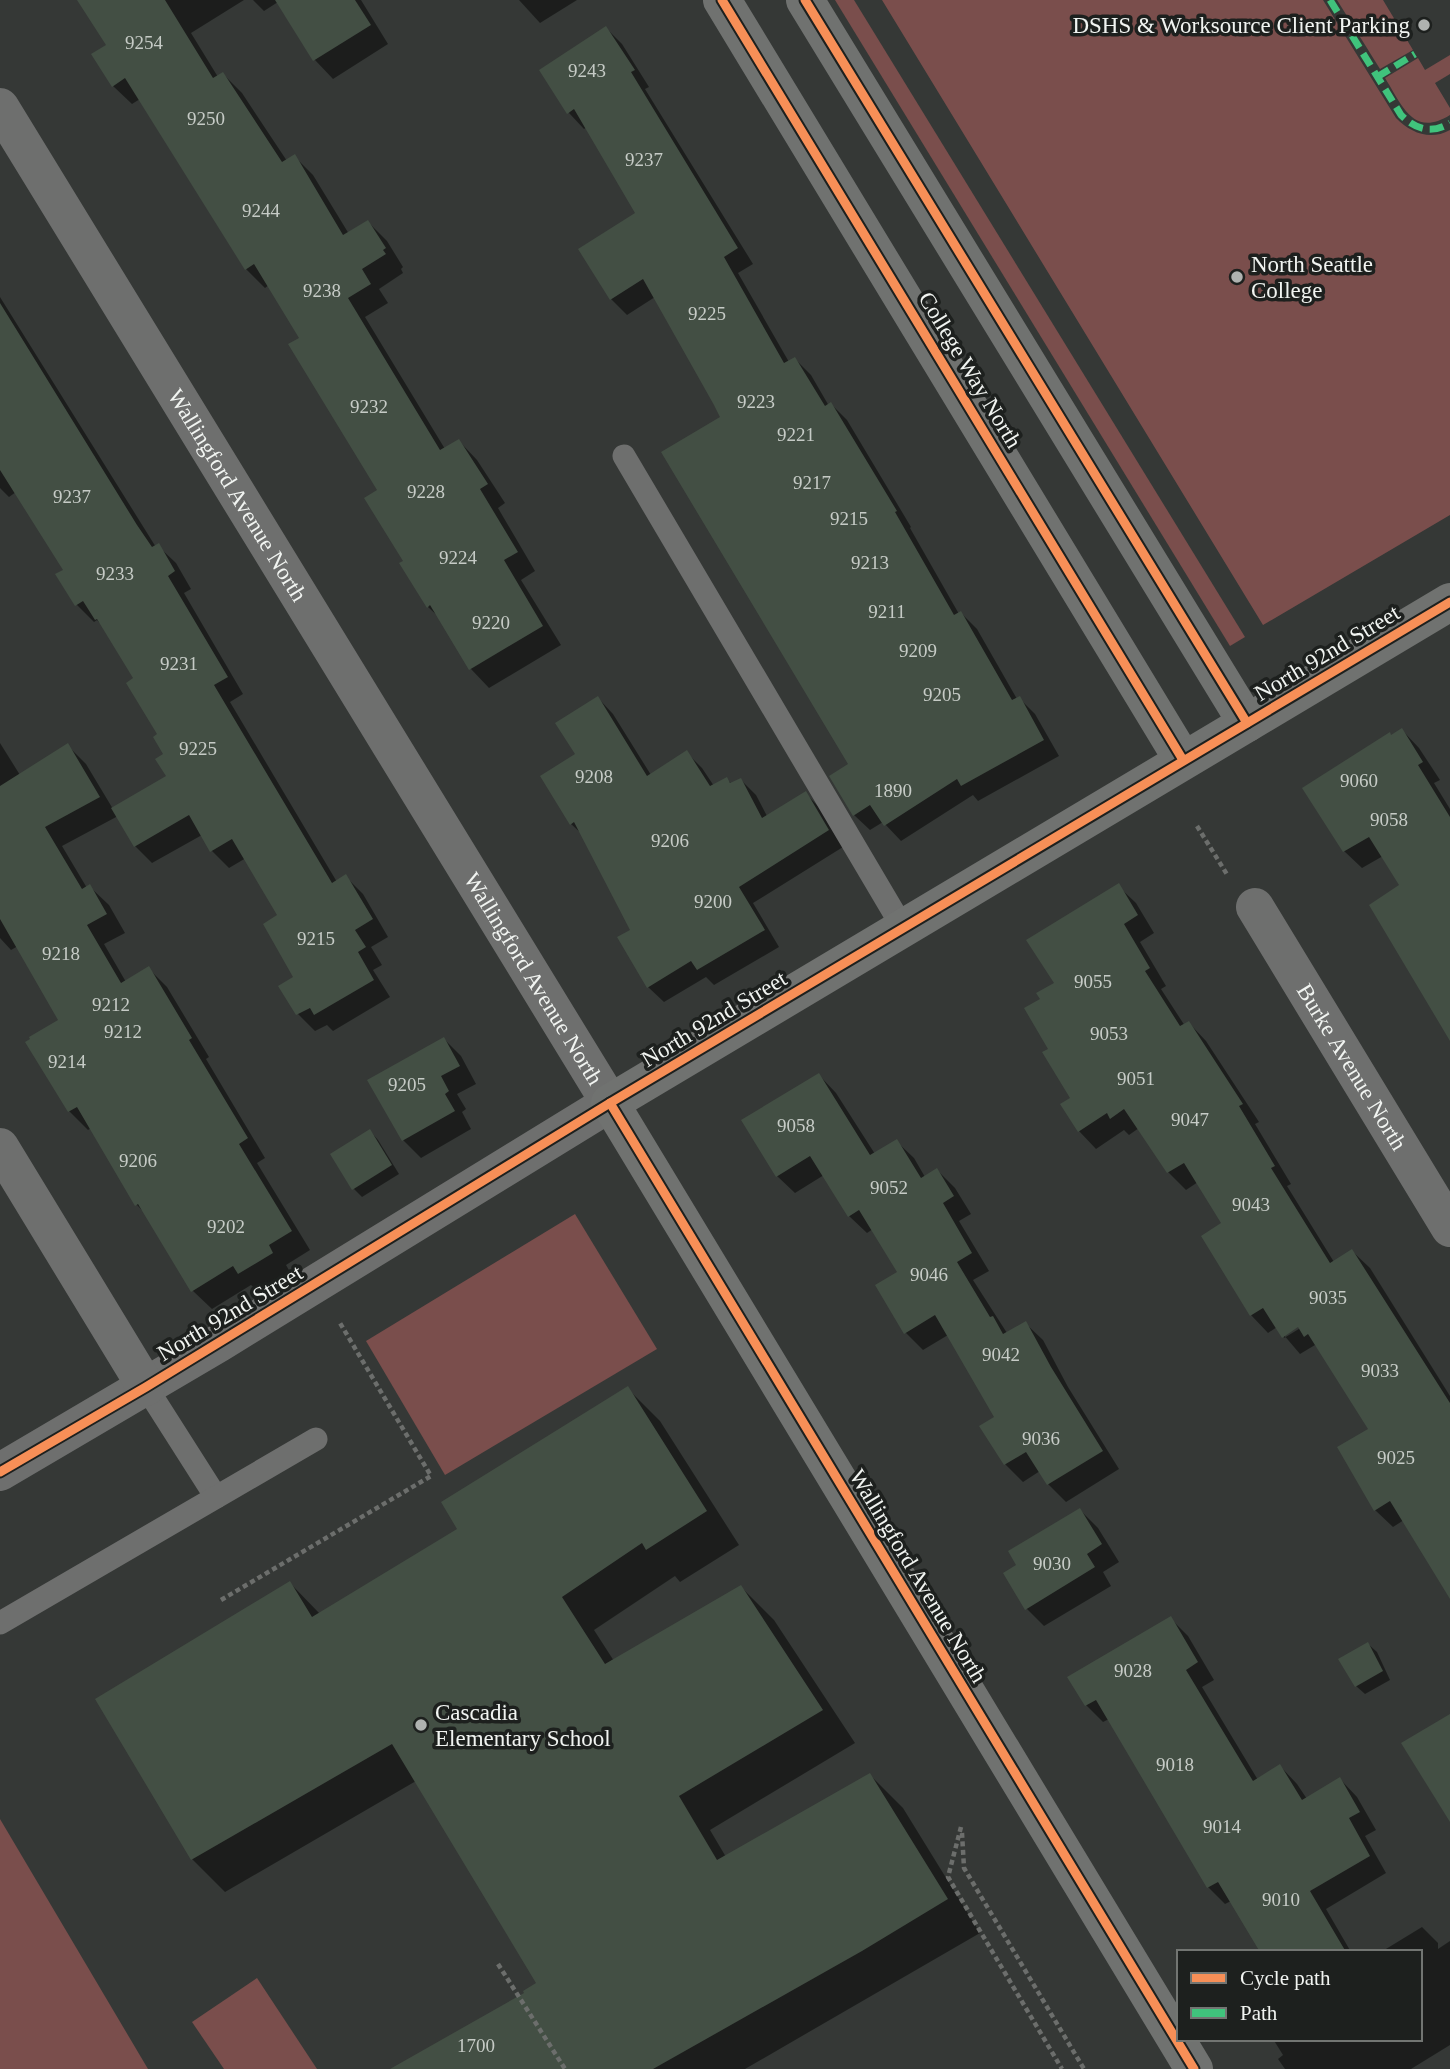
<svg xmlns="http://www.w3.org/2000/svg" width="1450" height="2069" font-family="Georgia,serif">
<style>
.green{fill:#7a4e4c}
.shadow{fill:#0007;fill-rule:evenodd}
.building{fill:#434f44}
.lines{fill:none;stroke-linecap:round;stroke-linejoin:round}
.path{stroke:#6c6e6c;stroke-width:4.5;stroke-dasharray:5 3.5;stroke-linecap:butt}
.lane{stroke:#6e6f6e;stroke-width:23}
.street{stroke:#6e6f6e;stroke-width:38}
.secondary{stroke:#707270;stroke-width:38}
.quiet{stroke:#40c37c;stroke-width:7;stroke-dasharray:14 7;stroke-linecap:butt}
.cycleway-casing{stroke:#1d201e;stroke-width:13}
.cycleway{stroke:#f78f57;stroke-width:9}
.poi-dot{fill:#afb2b0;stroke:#1d201e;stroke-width:2.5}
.labels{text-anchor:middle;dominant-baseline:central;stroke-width:7;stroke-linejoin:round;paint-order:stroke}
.number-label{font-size:19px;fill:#c6cbc6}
.poi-label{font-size:23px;fill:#f1f4f1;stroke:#1d201e;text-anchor:start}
.street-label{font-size:23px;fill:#f1f4f1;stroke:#1d201e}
</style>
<rect width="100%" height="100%" fill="#353836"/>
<!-- green -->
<g class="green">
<polygon points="835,0 854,0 1245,637 1230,646"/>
<path d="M882 0H1323L1396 118C1411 133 1430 141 1450 130V515L1263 625Z"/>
<polygon points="1337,0 1383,0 1413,50 1380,69"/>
<path d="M1450 55V74L1435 83 1450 108V115C1413 138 1402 105 1385 78L1418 58 1425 70Z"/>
<polygon points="575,1214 657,1349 445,1475 366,1341"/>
<polygon points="0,1819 148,2069 0,2069"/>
<polygon points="257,1978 317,2069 224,2069 192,2022"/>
</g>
<!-- shadow -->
<g class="shadow">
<polygon points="79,0 244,0 191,33 218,77 223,74 242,93 287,161 294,156 313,175 349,234 368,222 387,241 403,267 401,269 403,273 379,289 388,303 365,317 445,449 459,441 477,460 505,503 498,508 535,571 521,580 561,645 489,688 471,669 441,619 428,607 405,561 379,491 301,339 269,285 265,288 246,269 140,99 132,104 113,86 108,46"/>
<polygon points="253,0 361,0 388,44 333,79 315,60 278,2 264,11"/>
<polygon points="519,0 577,0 540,23"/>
<polygon points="606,28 622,44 649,87 645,89 753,264 738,273 789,362 795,359 811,375 829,406 831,404 847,420 911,527 910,528 959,614 961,613 977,629 1017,699 1019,698 1035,714 1059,756 978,801 973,795 901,841 883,822 870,830 854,815 850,765 722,418 655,297 627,315 611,299 637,213 587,127 584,129 569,113"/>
<polygon points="0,297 154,544 156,547 158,546 176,563 191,589 184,593 243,694 230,702 337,882 346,877 363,894 388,937 371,947 382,965 373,970 390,997 333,1031 327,1025 315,1031 298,1014 295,978 279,916 246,858 229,868 212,851 202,835 152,863 135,846 118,816 62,846 87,888 90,887 109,905 125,933 104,944 126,982 148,968 167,987 209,1057 206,1059 265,1158 257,1163 310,1250 286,1265 290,1272 258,1291 251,1285 212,1309 193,1291 147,1215 137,1205 91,1128 88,1130 69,1111 61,1020 18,946 11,950 0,938 0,743 20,775 68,746 86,764 113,809 168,777 165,755 159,735 135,679 103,626 97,620 94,622 77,605 58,575 65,570 16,492 9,497 0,488"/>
<polygon points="598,698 613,714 651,775 686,752 702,768 714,786 726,779 732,784 741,780 756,795 767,816 805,793 821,809 843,847 753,903 779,947 714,985 706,977 664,1002 648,987 632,931 582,834 571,824 578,755"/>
<polygon points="1402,730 1419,748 1440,780 1434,783 1450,809 1450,1037 1401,886 1383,856 1362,868 1344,851 1392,736"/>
<path d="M1118 886 1136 903 1154 933 1140 942 1166 986 1161 989 1185 1026 1189 1023 1206 1041 1259 1122 1255 1124 1291 1184 1287 1186 1334 1262 1352 1251 1370 1268 1450 1396V1595L1404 1520 1393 1527 1375 1510 1371 1430 1322 1352 1315 1345 1300 1354 1277 1327 1268 1333 1251 1315 1224 1224 1198 1182 1186 1190 1168 1172 1139 1128 1129 1135 1124 1130 1096 1149 1079 1131 1073 1098 1050 1049 1042 1000 1056 984ZM1305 1321 1307 1324 1284 1338V1334Z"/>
<polygon points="444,1039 461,1056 476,1084 457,1094 466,1109 462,1112 471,1129 421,1158 403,1140"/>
<polygon points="819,1075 836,1093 875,1154 896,1141 914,1158 925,1177 937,1170 955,1188 971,1214 959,1221 989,1271 973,1280 1007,1333 1025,1323 1043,1340 1068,1387 1119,1469 1066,1502 1048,1484 1040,1471 1023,1482 1005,1464 996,1417 948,1335 923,1350 905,1332 899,1272 873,1229 867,1233 849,1216 824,1175 795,1193 777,1176"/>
<polygon points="370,1131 378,1140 399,1174 362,1197 354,1189"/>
<polygon points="627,1388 660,1421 739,1545 680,1582 675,1576 594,1630 614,1661 741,1587 774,1620 855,1743 710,1830 726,1857 870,1775 903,1808 980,1933 745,2069 394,2069 527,1993 539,1983 416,1781 225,1892 192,1859 290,1583 320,1614 460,1530"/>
<polygon points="1080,1510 1098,1528 1119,1562 1103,1572 1111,1586 1044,1626 1026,1608 1018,1566"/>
<polygon points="1171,1619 1188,1636 1214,1680 1202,1687 1258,1780 1280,1766 1297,1784 1307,1799 1340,1779 1357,1797 1376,1830 1365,1836 1386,1873 1326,1909 1351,1952 1262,1952 1231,1901 1225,1904 1208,1887 1109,1719 1103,1722 1086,1705"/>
<polygon points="1368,1644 1377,1652 1390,1680 1365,1694 1356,1686"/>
<polygon points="1422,1927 1438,1943 1438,1949 1450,1941 1450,2045 1411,2069 1285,2069 1278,2059 1283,2055 1273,2039 1420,2039 1420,1952 1381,1952"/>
</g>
<!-- building -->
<g class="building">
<polygon points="77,0 165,0 213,78 223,72 282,162 295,154 343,235 368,220 386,248 383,250 386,254 362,269 371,284 348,298 440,450 459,439 488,484 480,489 518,552 504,560 543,626 469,670 430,605 427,608 399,563 403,561 364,498 377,490 288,344 299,338 254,264 245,270 125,78 112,87 91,54 106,45"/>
<polygon points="275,0 355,0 371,25 313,61"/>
<polygon points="606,26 635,70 631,72 738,248 724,257 784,363 795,357 825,406 831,402 897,511 895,512 954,615 961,611 1012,700 1020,696 1044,740 961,786 957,779 884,826 870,805 853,816 829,776 848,764 661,452 720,417 714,405 643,279 610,300 578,249 635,213 574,109 567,114 539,70"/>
<polygon points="0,303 137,525 152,547 159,543 175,571 168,576 228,677 214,685 332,883 346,874 373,919 355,930 366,947 358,952 374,980 314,1015 310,1008 296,1015 278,986 293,977 263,924 277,915 232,839 210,852 189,815 134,847 111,808 166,776 155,759 163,754 153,737 157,734 126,683 133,678 97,619 95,620 83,601 75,606 55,574 63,570 0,470"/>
<polygon points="598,696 647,776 687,750 710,786 727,777 730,783 741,778 762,818 806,791 829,830 739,887 765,930 697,970 691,961 647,988 617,937 630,930 574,822 570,825 540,776 575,754 555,723"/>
<polygon points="1402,728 1423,762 1418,765 1450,817 1450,1041 1369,905 1399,885 1369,837 1343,852 1302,788 1390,732 1391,735"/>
<polygon points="68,743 100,797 45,827 82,889 90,884 107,914 87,925 121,983 149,966 192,1038 189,1040 248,1138 239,1144 292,1231 269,1245 273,1253 238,1274 233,1266 191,1292 138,1204 135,1206 77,1107 68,1112 25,1042 30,1039 29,1037 58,1020 0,919 0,786"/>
<polygon points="1119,883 1138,915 1124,924 1150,968 1145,971 1180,1026 1189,1021 1243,1104 1239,1106 1275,1166 1271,1168 1330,1263 1352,1249 1450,1403 1450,1599 1390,1501 1374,1511 1337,1447 1368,1429 1308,1334 1304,1337 1298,1327 1282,1338 1263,1308 1250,1316 1201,1236 1221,1223 1184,1163 1167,1173 1124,1109 1110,1119 1107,1113 1078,1132 1060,1104 1070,1098 1042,1052 1048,1049 1024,1008 1040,999 1036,993 1054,983 1026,940"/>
<polygon points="444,1037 460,1066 441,1076 449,1091 445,1094 455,1111 402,1141 367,1080"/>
<polygon points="819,1073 870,1155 897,1139 921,1178 937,1168 954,1196 943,1203 972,1253 957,1262 990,1317 993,1316 1003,1334 1026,1321 1051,1367 1103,1451 1047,1485 1026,1452 1004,1465 979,1426 994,1417 935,1315 904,1334 875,1285 897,1272 859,1210 848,1217 810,1156 776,1177 741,1120"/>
<polygon points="370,1129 392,1165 352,1190 330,1154"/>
<polygon points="628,1386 707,1511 646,1550 642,1543 562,1597 605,1664 741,1585 823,1710 679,1796 717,1860 870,1773 948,1899 862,1951 653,2069 390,2069 524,1993 523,1991 536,1983 392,1744 191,1860 95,1699 290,1581 312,1617 457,1529 441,1502"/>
<polygon points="1080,1508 1102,1544 1087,1554 1095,1567 1025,1610 1003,1573 1016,1565 1008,1551"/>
<polygon points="1171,1616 1198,1662 1186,1670 1253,1781 1280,1764 1302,1800 1340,1777 1360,1812 1349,1818 1370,1856 1310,1891 1346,1952 1260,1952 1218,1882 1207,1888 1096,1700 1085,1706 1067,1677"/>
<polygon points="1368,1642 1383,1671 1355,1687 1338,1659"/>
<polygon points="1450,1714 1450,1822 1401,1743"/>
</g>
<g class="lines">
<!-- path -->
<g class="path">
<polyline points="1197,826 1228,876"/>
<polyline points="221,1600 431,1476 340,1323"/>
<polyline points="961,1827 948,1877 1062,2069"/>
<polyline points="962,1833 964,1868 1084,2069"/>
<polyline points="498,1964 565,2069"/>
</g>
<!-- lane -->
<g class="lane">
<polyline points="624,456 903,928"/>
<polyline points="146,1387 216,1497"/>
<polyline points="0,1623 316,1439"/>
</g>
<!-- street -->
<g class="street">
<path id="s1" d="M0 107 610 1103 219 1343 0 1472"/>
<path id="s2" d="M1255 907 1450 1228"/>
<polyline points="0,1147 146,1387"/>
</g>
<!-- secondary -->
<g class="secondary">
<polyline points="722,0 1183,760"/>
<polyline points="805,0 1247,723"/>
<polyline points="1194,2069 610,1103 1450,602"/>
</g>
<!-- quiet -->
<g class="quiet">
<path d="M1330 0 1401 115C1416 130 1432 134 1450 123"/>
<polyline points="1377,77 1415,54"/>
</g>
<!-- cycleway casing -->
<g class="cycleway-casing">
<g id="cycleway">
<polyline points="722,0 1183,760"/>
<polyline points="805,0 1247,723"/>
<polyline points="610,1103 1194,2069"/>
<polyline points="0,1472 146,1387 610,1103 1450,602"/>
</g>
</g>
<!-- cycleway -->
<use href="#cycleway" class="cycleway"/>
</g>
<!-- markers -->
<g class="poi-dot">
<circle cx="1424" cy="25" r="7"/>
<circle cx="1237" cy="277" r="7"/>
<circle cx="421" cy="1725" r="7"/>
</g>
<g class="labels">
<!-- number labels -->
<g class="number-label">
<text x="144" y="42">9254</text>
<text x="587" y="70">9243</text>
<text x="206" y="118">9250</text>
<text x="644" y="159">9237</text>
<text x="261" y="210">9244</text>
<text x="322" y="290">9238</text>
<text x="707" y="313">9225</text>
<text x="756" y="401">9223</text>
<text x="369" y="406">9232</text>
<text x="796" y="434">9221</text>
<text x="812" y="482">9217</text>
<text x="426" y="491">9228</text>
<text x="72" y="496">9237</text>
<text x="849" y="518">9215</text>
<text x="458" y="557">9224</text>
<text x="870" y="562">9213</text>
<text x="115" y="573">9233</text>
<text x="887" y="611">9211</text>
<text x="491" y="622">9220</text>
<text x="918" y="650">9209</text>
<text x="179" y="663">9231</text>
<text x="942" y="694">9205</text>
<text x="198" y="748">9225</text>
<text x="594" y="776">9208</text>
<text x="1359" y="780">9060</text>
<text x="893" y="790">1890</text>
<text x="1389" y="819">9058</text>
<text x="670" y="840">9206</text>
<text x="713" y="901">9200</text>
<text x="316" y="938">9215</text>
<text x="61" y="953">9218</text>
<text x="1093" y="981">9055</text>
<text x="111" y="1004">9212</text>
<text x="123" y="1031">9212</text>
<text x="1109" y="1033">9053</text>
<text x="67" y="1061">9214</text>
<text x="1136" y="1078">9051</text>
<text x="407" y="1084">9205</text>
<text x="1190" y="1119">9047</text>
<text x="796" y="1125">9058</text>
<text x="138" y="1160">9206</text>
<text x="889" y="1187">9052</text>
<text x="1251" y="1204">9043</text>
<text x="226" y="1226">9202</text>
<text x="929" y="1274">9046</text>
<text x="1328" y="1297">9035</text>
<text x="1001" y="1354">9042</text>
<text x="1380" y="1370">9033</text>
<text x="1041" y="1438">9036</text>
<text x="1396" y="1457">9025</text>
<text x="1052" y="1563">9030</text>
<text x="1133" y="1670">9028</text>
<text x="1175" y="1764">9018</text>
<text x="1222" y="1826">9014</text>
<text x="1281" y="1899">9010</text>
<text x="476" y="2045">1700</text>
</g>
<!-- poi labels -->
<g class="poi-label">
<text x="1410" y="25" text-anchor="end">DSHS &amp; Worksource Client Parking</text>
<text x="1251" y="264">North Seattle<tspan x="1251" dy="26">College</tspan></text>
<text x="435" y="1712">Cascadia<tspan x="435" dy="26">Elementary School</tspan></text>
</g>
<!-- street labels -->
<g class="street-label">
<text transform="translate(970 370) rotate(59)">College Way North</text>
<text stroke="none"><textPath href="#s1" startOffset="455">Wallingford Avenue North</textPath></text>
<text transform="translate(1327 653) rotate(-31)">North 92nd Street</text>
<text stroke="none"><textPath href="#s1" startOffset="1022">Wallingford Avenue North</textPath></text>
<text transform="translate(714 1019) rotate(-31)">North 92nd Street</text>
<text stroke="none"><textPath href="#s2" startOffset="187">Burke Avenue North</textPath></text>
<text transform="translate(230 1313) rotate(-31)">North 92nd Street</text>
<text transform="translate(918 1576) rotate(59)">Wallingford Avenue North</text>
</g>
</g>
<!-- legend -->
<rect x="1177" y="1950" width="245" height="91" fill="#1d201e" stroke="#727572" stroke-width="2"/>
<rect x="1191" y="1973" width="35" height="10" fill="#f78f57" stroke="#727572" stroke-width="2"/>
<text x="1240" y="1985" font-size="21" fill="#f1f4f1">Cycle path</text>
<rect x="1191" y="2008" width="35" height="10" fill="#40c37c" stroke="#727572" stroke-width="2"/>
<text x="1240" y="2020" font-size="21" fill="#f1f4f1">Path</text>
</svg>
